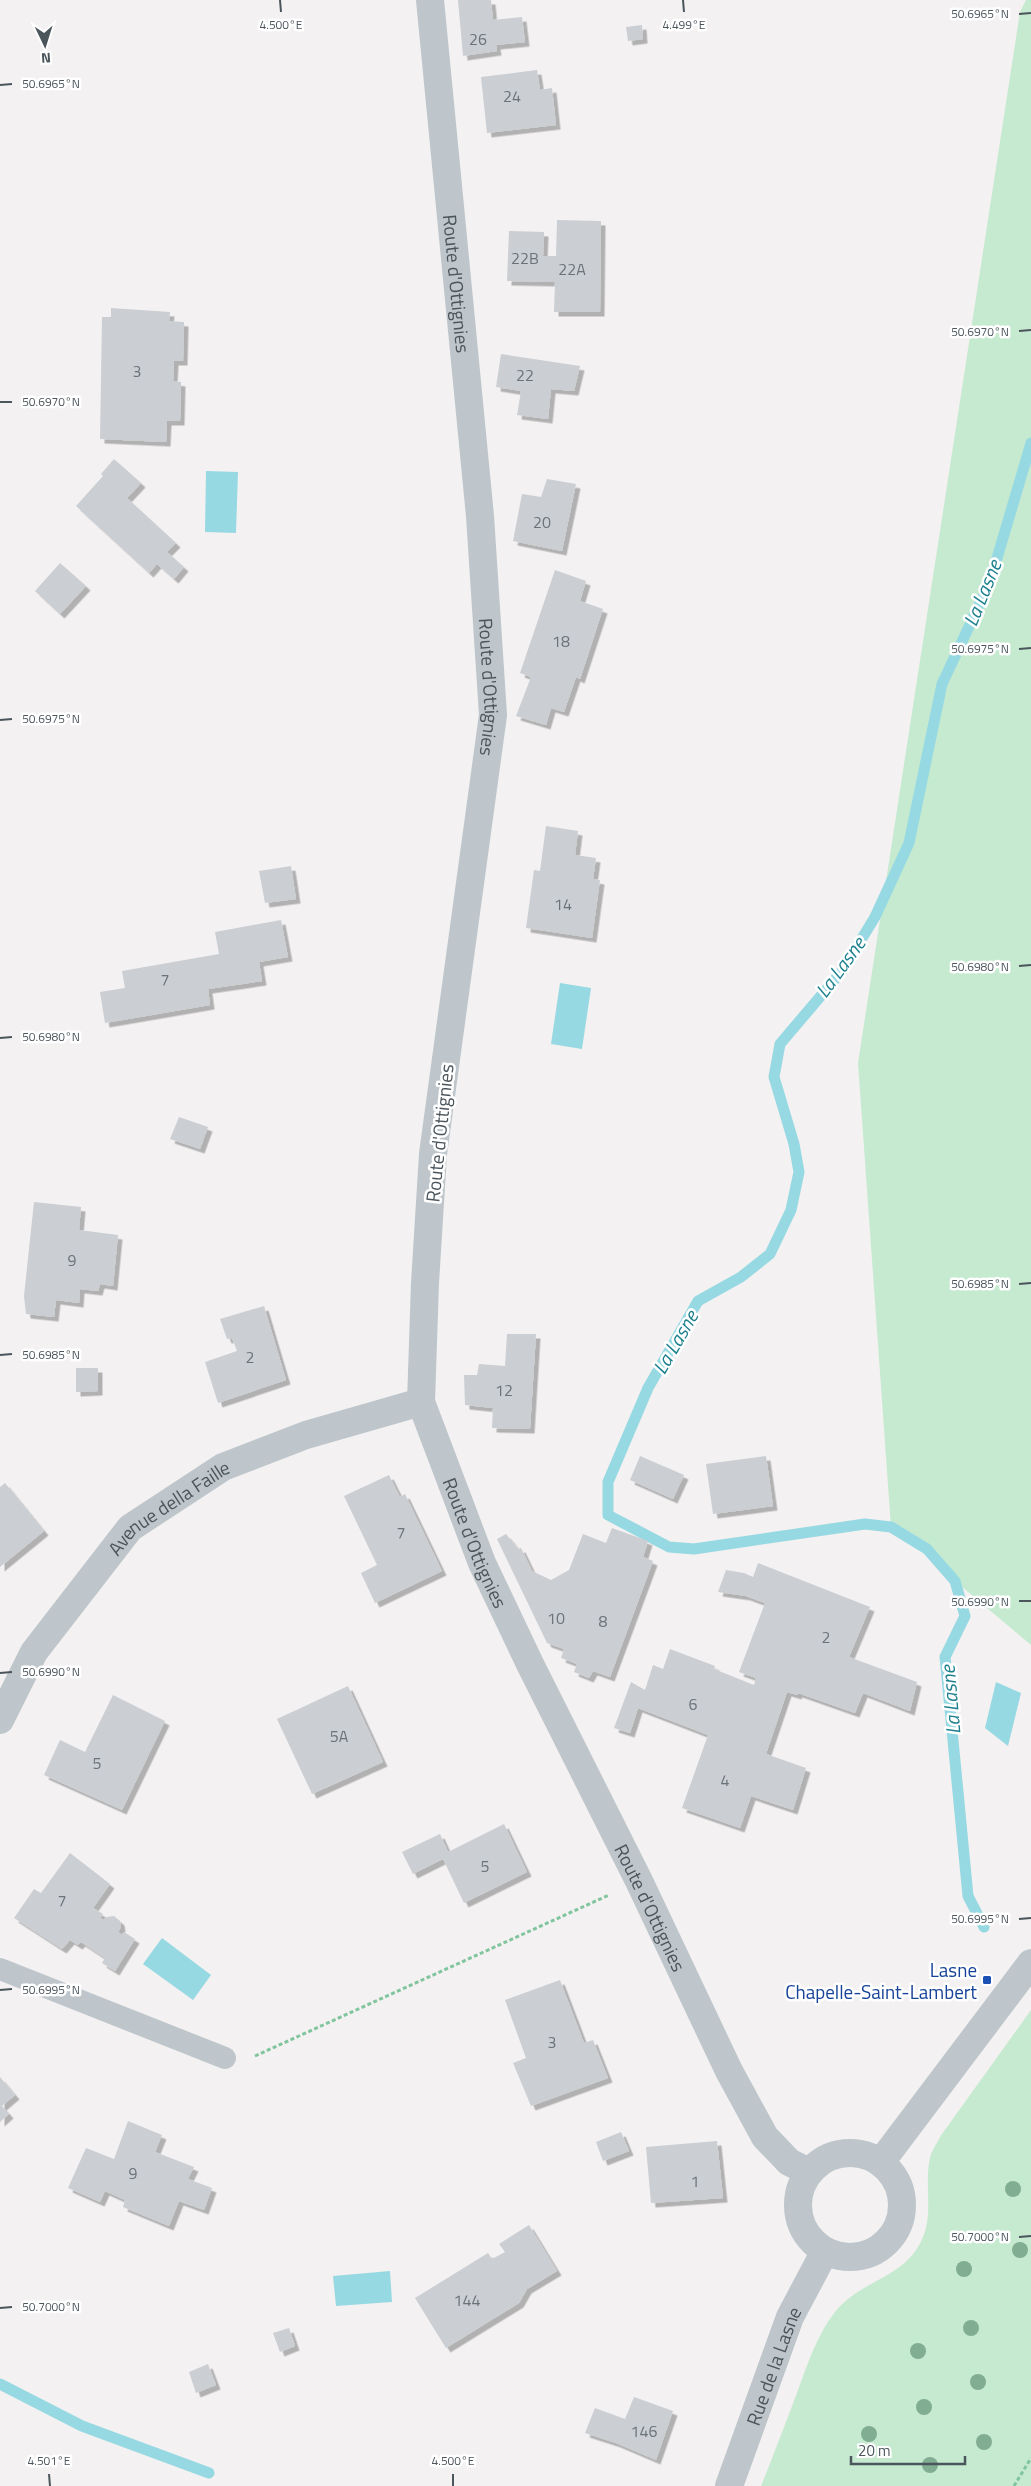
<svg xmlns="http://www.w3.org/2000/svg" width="1031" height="2486" font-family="'Titillium Web',sans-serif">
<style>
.green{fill:#c5ead0}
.water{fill:#97d9e2}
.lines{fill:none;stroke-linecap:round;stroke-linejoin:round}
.stream{stroke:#97d9e2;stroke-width:11}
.building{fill:#cbced2;filter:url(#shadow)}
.path{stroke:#81c59e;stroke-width:3;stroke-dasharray:4 2.5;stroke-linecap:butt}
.service{stroke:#bec6cb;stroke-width:22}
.minor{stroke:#bec6cb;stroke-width:28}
.tertiary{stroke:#bec6cb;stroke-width:28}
.tree{fill:#81ad92}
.ticks{fill:none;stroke:#4b555c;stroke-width:2}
.transit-dot{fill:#1a4fb4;stroke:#fff;stroke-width:2}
.labels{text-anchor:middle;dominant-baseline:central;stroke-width:5;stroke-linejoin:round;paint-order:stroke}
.number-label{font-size:16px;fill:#6b737a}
.street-label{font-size:19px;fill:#4b555c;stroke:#fff}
.transit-label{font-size:19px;fill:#164399;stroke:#fff;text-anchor:end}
.water-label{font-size:20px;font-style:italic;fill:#1d808e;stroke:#fff}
.ticks-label{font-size:12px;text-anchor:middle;fill:#4b555c;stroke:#fff;stroke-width:5;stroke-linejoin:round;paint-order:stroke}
</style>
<defs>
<filter id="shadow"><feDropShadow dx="4.5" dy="4.5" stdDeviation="0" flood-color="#0004"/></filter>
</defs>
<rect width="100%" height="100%" fill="#f3f1f1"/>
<!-- green -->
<g class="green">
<polygon points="1026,0 1031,0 1031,1645 955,1581 927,1550 891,1527 858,1063 1020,12"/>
<path d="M1031 2010V2486H761C774 2454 786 2422 798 2390 808 2363 817 2335 835 2312 861 2279 906 2279 923 2237 934 2211 923 2181 931 2154 934 2147 938 2141 942 2134Z"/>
</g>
<!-- water -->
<g class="water">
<polygon points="206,471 238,472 236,533 205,532"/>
<polygon points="560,983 591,988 582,1049 551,1044"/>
<polygon points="996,1682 1021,1693 1008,1746 985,1728"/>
<polygon points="162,1938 211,1975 193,2000 143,1964"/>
<polygon points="390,2271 392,2302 336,2306 333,2276"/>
</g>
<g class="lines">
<!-- stream -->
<g class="stream">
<polyline points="984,1927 968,1896 945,1657 965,1616 955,1581 927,1549 891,1527 865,1524 694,1549 669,1547 608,1515 608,1482 648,1388 698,1301 741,1277 770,1254 791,1210 799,1172 794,1144 774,1077 780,1044 842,971 875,917 909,843 942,684 990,582 1031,443"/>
<polyline points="0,2384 82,2426 209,2473"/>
</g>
</g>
<!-- building -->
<g class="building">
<polygon points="458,0 491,0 493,20 522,17 525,42 496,45 497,51 463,56"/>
<polygon points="642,25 643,39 628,41 626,27"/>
<polygon points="537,70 540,90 552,88 556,125 487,133 481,77"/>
<polygon points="557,220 601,221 600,312 554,312 555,282 507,281 509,231 544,232 543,256 556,256"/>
<polygon points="111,308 170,312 169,321 184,322 183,361 174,361 173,381 181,382 180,421 167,421 166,442 100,439 102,317 111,317"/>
<polygon points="501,354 580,366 574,391 551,389 548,419 517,415 521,391 496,387"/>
<polygon points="114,459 141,483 127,498 176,543 167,552 184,567 174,579 157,564 149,573 76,506 103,476 101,474"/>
<polygon points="547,479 576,484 562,551 513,541 522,494 541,497"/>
<polygon points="60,563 86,586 60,614 35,591"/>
<polygon points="555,570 586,581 580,601 603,609 580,679 576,677 564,712 551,708 546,725 516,716 531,677 520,673"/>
<polygon points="546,826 578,831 575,855 596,858 593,879 600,880 592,938 526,928 534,870 540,871"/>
<polygon points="291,866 296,899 265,903 259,871"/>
<polygon points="281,920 288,957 259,962 262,981 208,989 210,1005 105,1023 100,992 125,988 122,971 219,954 215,932"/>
<polygon points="179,1117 208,1127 200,1149 170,1139"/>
<polygon points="34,1202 81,1207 79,1230 118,1235 113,1286 100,1284 98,1291 80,1289 79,1303 56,1300 54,1317 26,1314 24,1296"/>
<polygon points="264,1306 286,1380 218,1403 205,1362 237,1351 232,1338 227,1339 220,1319"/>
<polygon points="507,1334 536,1334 530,1429 492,1428 493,1408 465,1405 464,1375 477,1375 479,1364 505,1366"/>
<polygon points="76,1368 98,1368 98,1391 76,1392"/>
<polygon points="640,1456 684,1475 673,1499 630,1480"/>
<polygon points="766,1456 773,1506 713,1514 706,1464"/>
<polygon points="389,1475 400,1497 405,1494 442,1571 375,1603 361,1573 377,1565 344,1496"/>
<polygon points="5,1483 44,1531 0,1567 0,1487"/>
<polygon points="612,1528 648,1541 643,1557 653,1561 610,1677 593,1671 589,1678 574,1672 577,1664 561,1658 564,1649 547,1643 497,1539 506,1534 518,1549 521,1548 532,1571 551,1580 569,1570 583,1534 606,1543"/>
<polygon points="758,1563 870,1607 849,1657 917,1682 910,1711 863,1693 855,1713 798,1693 797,1695 787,1692 766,1754 806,1768 793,1810 751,1796 740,1828 682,1808 708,1735 638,1708 630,1733 614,1728 631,1682 645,1690 653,1665 663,1669 670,1649 715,1666 714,1669 754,1685 756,1678 739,1672 765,1603 746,1596 718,1592 726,1570 744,1573 753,1577"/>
<polygon points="348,1686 383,1762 312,1794 277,1719"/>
<polygon points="113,1695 165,1721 122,1810 44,1775 60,1740 85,1752"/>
<polygon points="504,1824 527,1872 464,1903 443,1859 413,1874 402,1852 440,1834 448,1852"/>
<polygon points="70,1853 110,1884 93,1908 103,1914 100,1918 104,1920 106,1917 114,1916 120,1921 121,1927 118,1932 122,1935 124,1932 135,1939 115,1971 102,1963 105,1958 81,1942 78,1945 70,1940 62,1949 14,1918 34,1889 41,1893"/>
<polygon points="560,1980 584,2043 593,2040 608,2078 531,2106 513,2063 526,2058 505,2000"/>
<polygon points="0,2077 15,2095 2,2106 9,2114 0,2122"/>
<polygon points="128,2121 162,2135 155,2152 194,2167 188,2179 212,2188 204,2210 179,2201 169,2226 123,2207 125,2200 105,2191 100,2202 68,2188 86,2148 114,2159"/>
<polygon points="621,2132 629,2151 603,2161 596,2142"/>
<polygon points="717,2141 723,2198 651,2203 646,2147"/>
<polygon points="529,2225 557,2271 527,2289 519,2303 446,2348 415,2298 488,2253 492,2259 505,2252 499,2244"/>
<polygon points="289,2328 295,2346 280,2352 273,2333"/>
<polygon points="208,2364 216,2385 196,2393 189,2372"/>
<polygon points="634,2397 673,2411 656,2460 616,2443 585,2433 595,2408 625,2419"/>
</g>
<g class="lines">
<!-- path -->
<g class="path">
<polyline points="255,2056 609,1895"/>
<polyline points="1014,2486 1031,2458"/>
</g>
<!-- service -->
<polyline class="service" points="0,1969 225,2058"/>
<!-- minor -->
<g class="minor">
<path id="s1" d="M430 0 480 516 493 715 433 1154 425 1283 421 1402 482 1563 530 1664 639 1881 729 2071 765 2137 789 2162 809 2172"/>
<path id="s2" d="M0 1720 34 1652 130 1528 223 1467 306 1435 421 1402"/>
</g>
<!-- tertiary -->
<g class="tertiary">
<circle cx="850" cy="2205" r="52"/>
<polyline points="881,2162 1031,1963"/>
<path id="s3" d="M729 2486 790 2317 825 2251"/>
</g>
</g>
<!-- trees -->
<g class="tree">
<circle cx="1013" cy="2189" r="8"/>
<circle cx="1020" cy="2250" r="8"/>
<circle cx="964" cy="2269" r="8"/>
<circle cx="971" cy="2328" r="8"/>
<circle cx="918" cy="2351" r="8"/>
<circle cx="978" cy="2382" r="8"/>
<circle cx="924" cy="2407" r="8"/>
<circle cx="869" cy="2434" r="8"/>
<circle cx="984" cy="2442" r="8"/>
<circle cx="930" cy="2465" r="8"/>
</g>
<!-- ticks -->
<path class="ticks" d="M280 0 281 12M683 0 684 12M1019 14 1031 13M0 85 12 84M1019 331 1031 330M0 402H12M1019 649 1031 648M0 720 12 719M1019 966 1031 965M0 1038 12 1037M1019 1284 1031 1283M0 1355 12 1354M1019 1601H1031M0 1673 12 1672M1019 1919 1031 1918M0 1990 12 1989M1019 2237 1031 2236M0 2308 12 2307M49 2474 50 2486M453 2474V2486"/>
<!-- markers -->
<rect class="transit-dot" x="982" y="1975" width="10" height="10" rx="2.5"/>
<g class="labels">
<!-- number labels -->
<g class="number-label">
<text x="478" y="39">26</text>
<text x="512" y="96">24</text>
<text x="525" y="258">22B</text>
<text x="572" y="269">22A</text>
<text x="137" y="371">3</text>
<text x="525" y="375">22</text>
<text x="542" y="522">20</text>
<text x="561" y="641">18</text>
<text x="563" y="904">14</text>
<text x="165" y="979">7</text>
<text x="72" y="1260">9</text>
<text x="250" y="1357">2</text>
<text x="504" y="1390">12</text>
<text x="401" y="1532">7</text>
<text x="556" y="1618">10</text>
<text x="603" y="1621">8</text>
<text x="826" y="1637">2</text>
<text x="693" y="1704">6</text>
<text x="339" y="1736">5A</text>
<text x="97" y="1763">5</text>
<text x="725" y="1780">4</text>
<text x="485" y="1866">5</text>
<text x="62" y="1900">7</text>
<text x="552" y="2042">3</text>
<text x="133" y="2173">9</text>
<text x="695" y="2181">1</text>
<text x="467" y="2300">144</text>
<text x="644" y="2431">146</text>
</g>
<!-- street labels -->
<g class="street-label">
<text stroke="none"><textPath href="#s1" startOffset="285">Route d'Ottignies</textPath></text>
<text stroke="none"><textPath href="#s1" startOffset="690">Route d'Ottignies</textPath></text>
<text transform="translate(439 1133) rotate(-84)">Route d'Ottignies</text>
<text stroke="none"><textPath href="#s2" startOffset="276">Avenue della Faille</textPath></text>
<text stroke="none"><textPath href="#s1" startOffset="1560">Route d'Ottignies</textPath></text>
<text stroke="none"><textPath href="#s1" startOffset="1965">Route d'Ottignies</textPath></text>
<text stroke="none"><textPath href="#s3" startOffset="128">Rue de la Lasne</textPath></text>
</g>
<!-- transit labels -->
<g class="transit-label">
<text x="977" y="1969">Lasne<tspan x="977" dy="22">Chapelle-Saint-Lambert</tspan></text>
</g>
<!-- water labels -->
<g class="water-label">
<text transform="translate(982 593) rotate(-68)">La Lasne</text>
<text transform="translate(840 967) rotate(-54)">La Lasne</text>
<text transform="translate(675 1342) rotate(-60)">La Lasne</text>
<text transform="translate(950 1700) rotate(-95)">La Lasne</text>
</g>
</g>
<g class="ticks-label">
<text x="980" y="18">50.6965°N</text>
<text x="281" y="29">4.500°E</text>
<text x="684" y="29">4.499°E</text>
<text x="51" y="88">50.6965°N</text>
<text x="980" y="336">50.6970°N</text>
<text x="51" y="406">50.6970°N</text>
<text x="980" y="653">50.6975°N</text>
<text x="51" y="723">50.6975°N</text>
<text x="980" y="971">50.6980°N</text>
<text x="51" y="1041">50.6980°N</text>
<text x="980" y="1288">50.6985°N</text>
<text x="51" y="1359">50.6985°N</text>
<text x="980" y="1606">50.6990°N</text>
<text x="51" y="1676">50.6990°N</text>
<text x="980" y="1923">50.6995°N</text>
<text x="51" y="1994">50.6995°N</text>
<text x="980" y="2241">50.7000°N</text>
<text x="51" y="2311">50.7000°N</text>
<text x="49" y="2465">4.501°E</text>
<text x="453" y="2465">4.500°E</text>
</g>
<!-- north arrow -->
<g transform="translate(45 45) rotate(176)" stroke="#ffffff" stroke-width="4" paint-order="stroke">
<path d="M0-4L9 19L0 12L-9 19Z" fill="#4b555c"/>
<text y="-8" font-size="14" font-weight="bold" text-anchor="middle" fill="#4b555c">N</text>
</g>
<!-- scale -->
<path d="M851 2456v8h114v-8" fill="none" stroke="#4b555c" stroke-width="2.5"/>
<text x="858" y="2456" font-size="15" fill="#4b555c" stroke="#ffffff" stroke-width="4" paint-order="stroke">20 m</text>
</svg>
